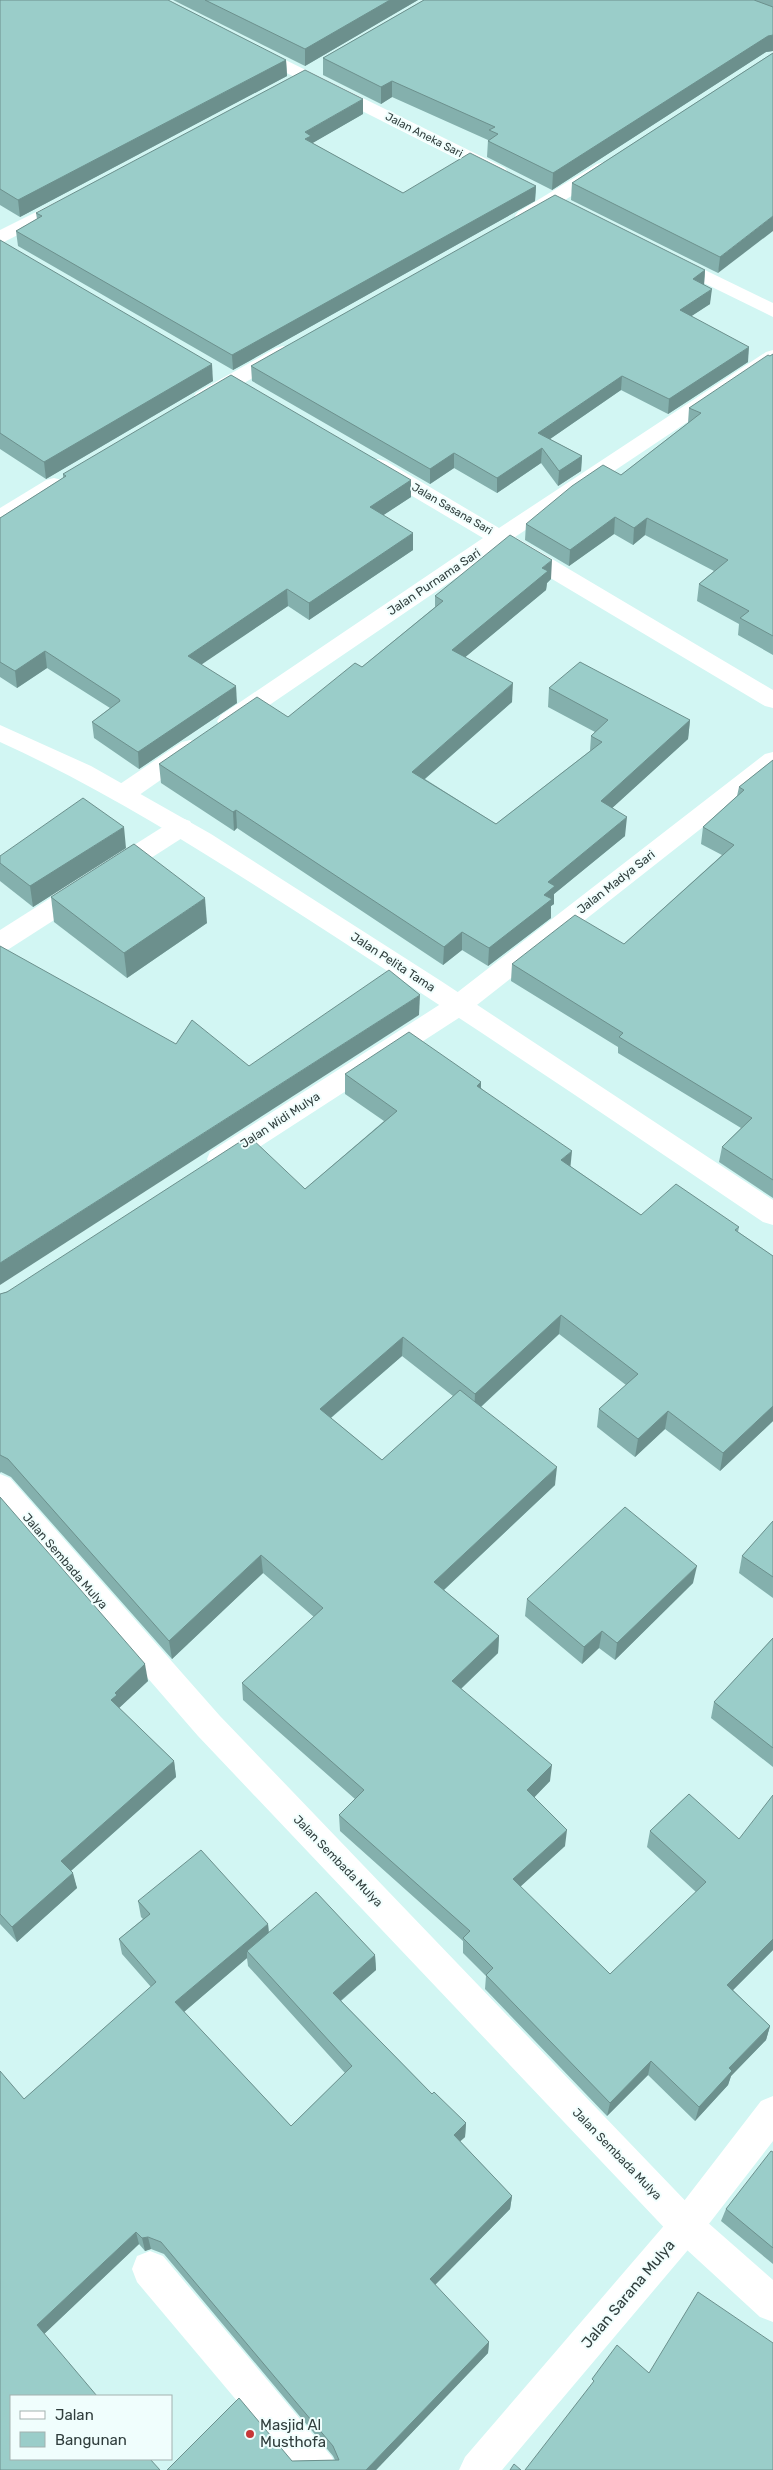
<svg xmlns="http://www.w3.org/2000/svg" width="773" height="2470" font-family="Rubik,sans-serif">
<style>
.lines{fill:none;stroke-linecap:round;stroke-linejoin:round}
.minor{fill:#fff;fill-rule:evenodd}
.tertiary{fill:#fff;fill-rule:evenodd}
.wall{fill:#84b0ad;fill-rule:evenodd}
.shaded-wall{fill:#6c908d}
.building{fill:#9acdc9;stroke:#6c908d}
.poi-dot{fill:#c73838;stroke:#f0fefd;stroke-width:2}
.labels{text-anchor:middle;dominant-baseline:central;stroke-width:4;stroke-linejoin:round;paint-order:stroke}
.far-street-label{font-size:11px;fill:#303e3d;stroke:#f0fefd}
.street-label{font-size:12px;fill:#303e3d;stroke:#f0fefd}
.near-street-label{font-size:15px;fill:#303e3d;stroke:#f0fefd}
.near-poi-label{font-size:15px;fill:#303e3d;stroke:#f0fefd;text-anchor:start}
</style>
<rect width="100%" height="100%" fill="#d2f6f3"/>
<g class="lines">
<!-- minor -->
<g class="minor">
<polygon points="253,44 505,168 508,172 505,176 491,176 247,53 244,49 247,45"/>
<polygon points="604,162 611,164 614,168 611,172 532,220 518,220 515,216 518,212 597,164"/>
<polygon points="70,195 77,197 80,201 77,205 0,244 0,230"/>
<polygon points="672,254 773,303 773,317 665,264 662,260 665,256"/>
<polygon points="283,346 290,348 293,352 290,356 210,403 203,404 196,403 193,398 196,393 276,348"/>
<polygon points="773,350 773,365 515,537 773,690 773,708 765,706 500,548 237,727 229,729 221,727 217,721 221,715 483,538 370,471 367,466 370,461 378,459 386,461 499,528 766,352"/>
<polygon points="54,478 62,480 65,485 62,490 8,522 0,524 0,508 46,480"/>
<polygon points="190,740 198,742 202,748 198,754 132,800 123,802 114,800 111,794 114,788 182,742"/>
<polygon points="773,752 773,772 468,1012 230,1166 220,1170 210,1166 207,1159 210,1152 450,998 765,754"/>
<polygon points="181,818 190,821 193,827 190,833 9,949 0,951 0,930 172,821"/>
<polygon points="0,1474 10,1478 220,1716 698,2214 773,2280 773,2322 760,2317 674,2238 198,1736 0,1508"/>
<polygon points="150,2251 163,2256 332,2457 338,2470 295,2470 137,2282 132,2269 137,2256"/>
</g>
<!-- tertiary -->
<g class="tertiary">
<path d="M0 725 91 766 211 834 441 981 773 1200V1225L763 1222C622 1126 480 1031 337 938 228 868 119 796 0 742Z"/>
<polygon points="773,2096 773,2141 698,2238 502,2470 459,2470 465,2457 674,2214 761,2101"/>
</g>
</g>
<!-- wall -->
<g class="wall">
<polygon points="0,0 286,60 287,76 20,217 0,205"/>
<polygon points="173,0 418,0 305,66"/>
<polygon points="424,0 773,0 773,51 766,52 552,190 487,157 488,140 392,97 381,104 323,75 323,58"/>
<polygon points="773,53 718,273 571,200 572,183"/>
<polygon points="363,114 312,143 403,193 536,186 535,201 233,370 18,246 16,231 37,219 36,213"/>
<polygon points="0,240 213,381 46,479 0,449"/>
<polygon points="705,270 704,284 710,304 691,316 748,362 668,414 621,390 550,439 582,456 581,471 558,486 541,463 497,493 454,468 430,484 252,381 251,366"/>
<polygon points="773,354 773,655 738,635 739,624 697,601 699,584 714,571 645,535 633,545 614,534 569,566 525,540 526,524 621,475 688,423 689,408"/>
<polygon points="63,474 411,480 411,497 383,515 413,550 309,620 288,606 201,664 237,703 139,769 94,738 92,722 110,708 47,668 17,688 0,677 0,518 63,478"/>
<polygon points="551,579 547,583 546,590 465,657 512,702 425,779 496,824 590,751 591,736 595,732 548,707 549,688 690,720 688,739 612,808 625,836 554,894 554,904 551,906 551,918 488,966 462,950 443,965 237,828 234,831 161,783 159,764 288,717 362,667 435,607 435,596"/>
<polygon points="773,760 773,1198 719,1162 722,1147 741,1128 618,1053 618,1047 511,981 512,964 624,944 722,855 701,844 703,827 737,796 739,787"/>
<polygon points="126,848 33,907 0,881 0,856"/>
<polygon points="51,897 207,923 127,978 54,922"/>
<path d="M345 1074 481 1082V1088L570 1166 641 1215 739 1227 738 1232 773 1256V1421L720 1471 665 1429 635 1457 597 1427 599 1409 626 1385 559 1334 481 1407 555 1485 444 1590 499 1636 498 1653 461 1689 550 1781 534 1797 565 1846 520 1887 610 1974 696 1892 647 1847 650 1831 689 1794 773 1950 733 1990 770 2026 766 2040 731 2076 728 2085 695 2121 648 2075 607 2116 485 1989 486 1976 463 1953V1941L340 1831 339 1815 355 1799 243 1700 242 1683 314 1617 263 1573 172 1659 11 1477 1 1472 0 1473V1294L305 1189 384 1121 345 1094ZM402 1356 453 1396 382 1460 331 1418Z"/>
<polygon points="0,1497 148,1681 119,1708 174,1761 176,1777 71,1871 77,1888 17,1942 0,1924"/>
<polygon points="773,1521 773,1598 739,1573 742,1556"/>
<polygon points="693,1583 615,1660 599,1648 582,1664 525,1616 527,1599"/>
<polygon points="773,1638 773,1767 711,1718 714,1702"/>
<path d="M138 1901 268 1924 269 1932 375 1955 376 1970 341 2001 432 2094 466 2123 465 2137 460 2141 512 2196 510 2209 435 2285 489 2342 488 2353 376 2470H167L292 2461 335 2460 333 2456 164 2254 151 2249 145 2251 139 2244 44 2334 0 2470 24 2099 151 1987 122 1954 119 1939 143 1919 141 1917ZM247 1958 248 1966 345 2073 291 2126 184 2012Z"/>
<polygon points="773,2152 773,2264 721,2221 726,2209"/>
</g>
<!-- shaded-wall -->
<g class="shaded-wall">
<polygon points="390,0 418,0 305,66 305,49"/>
<polygon points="773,35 773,51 766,52 552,190 553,173 768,36"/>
<polygon points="286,60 287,76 20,217 18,200"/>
<polygon points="392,81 392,97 381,104 381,87"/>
<polygon points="363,99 363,114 311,144 305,155 305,132"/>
<polygon points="536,186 535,201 233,370 232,355"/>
<polygon points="773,216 773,231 718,273 720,257"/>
<polygon points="705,270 704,285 693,279"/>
<polygon points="712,289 710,304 678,325 680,310"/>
<polygon points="749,347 748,362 668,414 669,399"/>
<polygon points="212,364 213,381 46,479 44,462"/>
<polygon points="622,376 621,390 537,448 538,433"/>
<polygon points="542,448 541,463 497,493 497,478"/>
<polygon points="454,453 454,468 430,484 430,469"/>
<polygon points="582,456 581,471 558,486 559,471"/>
<polygon points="411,480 411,497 370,524 370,507"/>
<polygon points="615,517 614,534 569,566 570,550"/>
<polygon points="647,518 645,535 633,545 634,528"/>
<polygon points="413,533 413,550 309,620 309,603"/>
<polygon points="552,560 551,579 547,583 546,590 451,669 452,650 542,568"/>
<polygon points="287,589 288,606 189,673 188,656"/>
<polygon points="45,651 47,668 17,688 15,671"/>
<polygon points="513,683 512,702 412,790 412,772"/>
<polygon points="236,686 237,703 139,769 138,752"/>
<polygon points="690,720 688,739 599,820 601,801"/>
<polygon points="236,810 237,828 234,831 233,812"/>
<polygon points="627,817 625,836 554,894 554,904 551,906 551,918 488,966 489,948 544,895 548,882"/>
<polygon points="124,827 126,848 33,907 30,886"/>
<polygon points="205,898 207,923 127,978 124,953"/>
<polygon points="462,932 462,950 443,965 444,947"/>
<polygon points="420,995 419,1015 0,1285 0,1263"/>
<polygon points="481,1082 480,1102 477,1086"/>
<polygon points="572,1151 570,1171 561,1160"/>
<polygon points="561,1315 559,1334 474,1413 475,1394"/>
<polygon points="403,1337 402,1356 320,1427 320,1409"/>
<polygon points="773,1406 773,1421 720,1471 723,1453"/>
<polygon points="668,1411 665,1429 635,1457 638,1439"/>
<polygon points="557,1467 555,1485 434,1599 434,1582"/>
<polygon points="261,1555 263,1573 172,1659 169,1641"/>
<polygon points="697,1566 693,1583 615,1660 617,1643"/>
<polygon points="602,1631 599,1648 582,1664 584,1647"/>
<polygon points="499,1636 498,1653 451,1698 452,1681"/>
<polygon points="145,1664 148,1681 119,1708 111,1700 115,1693"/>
<polygon points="174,1761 176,1777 65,1876 61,1861"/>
<polygon points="552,1765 550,1781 526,1806 527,1790"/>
<polygon points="567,1830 565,1846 511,1895 513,1879"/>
<polygon points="73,1873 77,1888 17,1942 12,1927"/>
<polygon points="268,1924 269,1939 247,1951 247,1958 178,2017 175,2002"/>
<polygon points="773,1939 773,1950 723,2000 727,1985"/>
<polygon points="375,1955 376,1970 333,2007 333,1993"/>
<polygon points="770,2026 766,2040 731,2076 728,2085 695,2121 699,2107 729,2068"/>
<polygon points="651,2061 648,2075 607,2116 610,2103"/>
<polygon points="466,2123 465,2137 453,2148 454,2135"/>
<polygon points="512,2196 510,2209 429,2291 430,2279"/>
<polygon points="136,2232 139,2244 41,2337 37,2325"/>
<polygon points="148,2237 151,2249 145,2251 142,2238"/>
<polygon points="489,2342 488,2353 376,2470 366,2470"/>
</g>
<!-- building -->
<g class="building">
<polygon points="0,0 168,0 286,60 18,200 0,189"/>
<polygon points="205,0 390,0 305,49"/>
<polygon points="424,0 754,0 773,7 773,35 768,36 553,173 488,141 498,134 489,130 495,127 392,81 381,87 323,58"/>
<polygon points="773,53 773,216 720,257 572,183"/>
<polygon points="305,70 363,99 305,132 311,136 305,139 403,193 470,153 536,186 232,355 16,231 42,216 36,213"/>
<polygon points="555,195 705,270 693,279 712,289 680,310 749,347 669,399 622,376 538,433 582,456 559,471 542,448 497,478 454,453 430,469 251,366"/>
<polygon points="0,240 212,364 44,462 0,433"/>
<polygon points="773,354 773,636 740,618 749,611 699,584 728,560 647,518 634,528 615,517 570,550 526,524 572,486 603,465 621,475 701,413 689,408 768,355 770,356"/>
<polygon points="231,375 411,480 370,507 413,533 309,603 287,589 188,656 236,686 138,752 92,722 120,701 119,699 45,651 15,671 0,662 0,518 66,476 63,474"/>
<polygon points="510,535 552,560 542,568 548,571 452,650 513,683 412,772 496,824 602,742 591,736 608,720 549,688 580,662 690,720 601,801 627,817 548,882 555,886 544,895 552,899 489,948 462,932 444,947 236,810 233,812 159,764 257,697 288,717 355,663 362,667 443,601 435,596"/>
<polygon points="773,760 773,1180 722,1147 752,1118 619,1037 623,1033 512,964 575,915 624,944 734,845 703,827 744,790 739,787"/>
<polygon points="83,798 124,827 30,886 0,863 0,856"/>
<polygon points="134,844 205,898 124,953 51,897"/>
<polygon points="0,946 176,1044 192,1020 249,1066 389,970 420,995 0,1263"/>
<polygon points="409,1032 481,1082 477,1086 572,1151 561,1160 641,1215 676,1184 739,1227 735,1230 773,1256 773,1406 723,1453 668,1411 638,1439 599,1409 638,1374 561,1315 475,1394 403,1337 320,1409 382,1460 460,1390 557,1467 434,1582 499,1636 452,1681 552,1765 527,1790 567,1830 513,1879 610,1974 706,1882 650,1831 689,1794 739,1839 773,1795 773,1939 727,1985 770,2026 729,2068 732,2071 699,2107 651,2061 610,2103 486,1975 493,1968 463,1938 470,1931 339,1815 364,1790 242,1683 323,1608 261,1555 169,1641 8,1459 0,1455 0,1294 7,1292 249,1136 305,1189 397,1111 345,1074"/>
<polygon points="0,1497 145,1664 115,1693 117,1695 111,1700 174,1761 61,1861 73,1873 12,1927 0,1914"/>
<polygon points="625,1507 697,1566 617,1643 602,1631 584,1647 527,1599"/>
<polygon points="773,1521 773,1577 742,1556"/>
<polygon points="773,1638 773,1748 714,1702"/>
<polygon points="201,1850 268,1924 175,2002 291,2126 352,2066 247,1951 316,1892 375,1955 333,1993 432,2094 434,2092 466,2123 454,2135 512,2196 430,2279 489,2342 366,2470 167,2470 239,2398 292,2461 339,2460 333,2446 161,2242 148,2237 142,2238 136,2232 37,2325 97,2396 11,2396 11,2459 150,2459 160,2470 0,2470 0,2071 24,2099 156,1982 119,1939 150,1914 138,1901"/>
<polygon points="771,2151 773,2152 773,2248 726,2209"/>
<polygon points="698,2292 773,2343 773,2470 525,2470 594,2381 592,2379 617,2345 649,2373"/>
<polygon points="514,2464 521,2470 510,2470"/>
</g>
<!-- markers -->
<circle class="poi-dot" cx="250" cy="2434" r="5"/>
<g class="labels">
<!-- far-street labels -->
<g class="far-street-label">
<text transform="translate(424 135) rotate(27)">Jalan Aneka Sari</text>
<text transform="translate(452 509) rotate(30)">Jalan Sasana Sari</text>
</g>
<!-- street labels -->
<g class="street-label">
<text transform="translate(434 582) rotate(-34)">Jalan Purnama Sari</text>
<text transform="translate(616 882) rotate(-38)">Jalan Madya Sari</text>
<text transform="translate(393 962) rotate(33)">Jalan Pelita Tama</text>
<text transform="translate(280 1120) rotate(-33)">Jalan Widi Mulya</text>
<text transform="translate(65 1561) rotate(49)">Jalan Sembada Mulya</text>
<text transform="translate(338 1861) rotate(46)">Jalan Sembada Mulya</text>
<text transform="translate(617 2154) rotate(46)">Jalan Sembada Mulya</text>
</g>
<!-- near-street labels -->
<g class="near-street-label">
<text transform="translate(628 2294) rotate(-50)">Jalan Sarana Mulya</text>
</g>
<!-- near-poi labels -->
<g class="near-poi-label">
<text x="260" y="2425">Masjid Al<tspan x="260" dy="17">Musthofa</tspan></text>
</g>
</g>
<!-- legend -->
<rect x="10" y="2395" width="162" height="65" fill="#f0fefd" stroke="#a3b1b0"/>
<rect x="20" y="2411" width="25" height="8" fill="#ffffff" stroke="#a3b1b0"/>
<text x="55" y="2420" font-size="15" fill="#303e3d">Jalan</text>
<rect x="20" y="2432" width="25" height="15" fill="#9acdc9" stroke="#a3b1b0"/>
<text x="55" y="2445" font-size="15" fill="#303e3d">Bangunan</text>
</svg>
